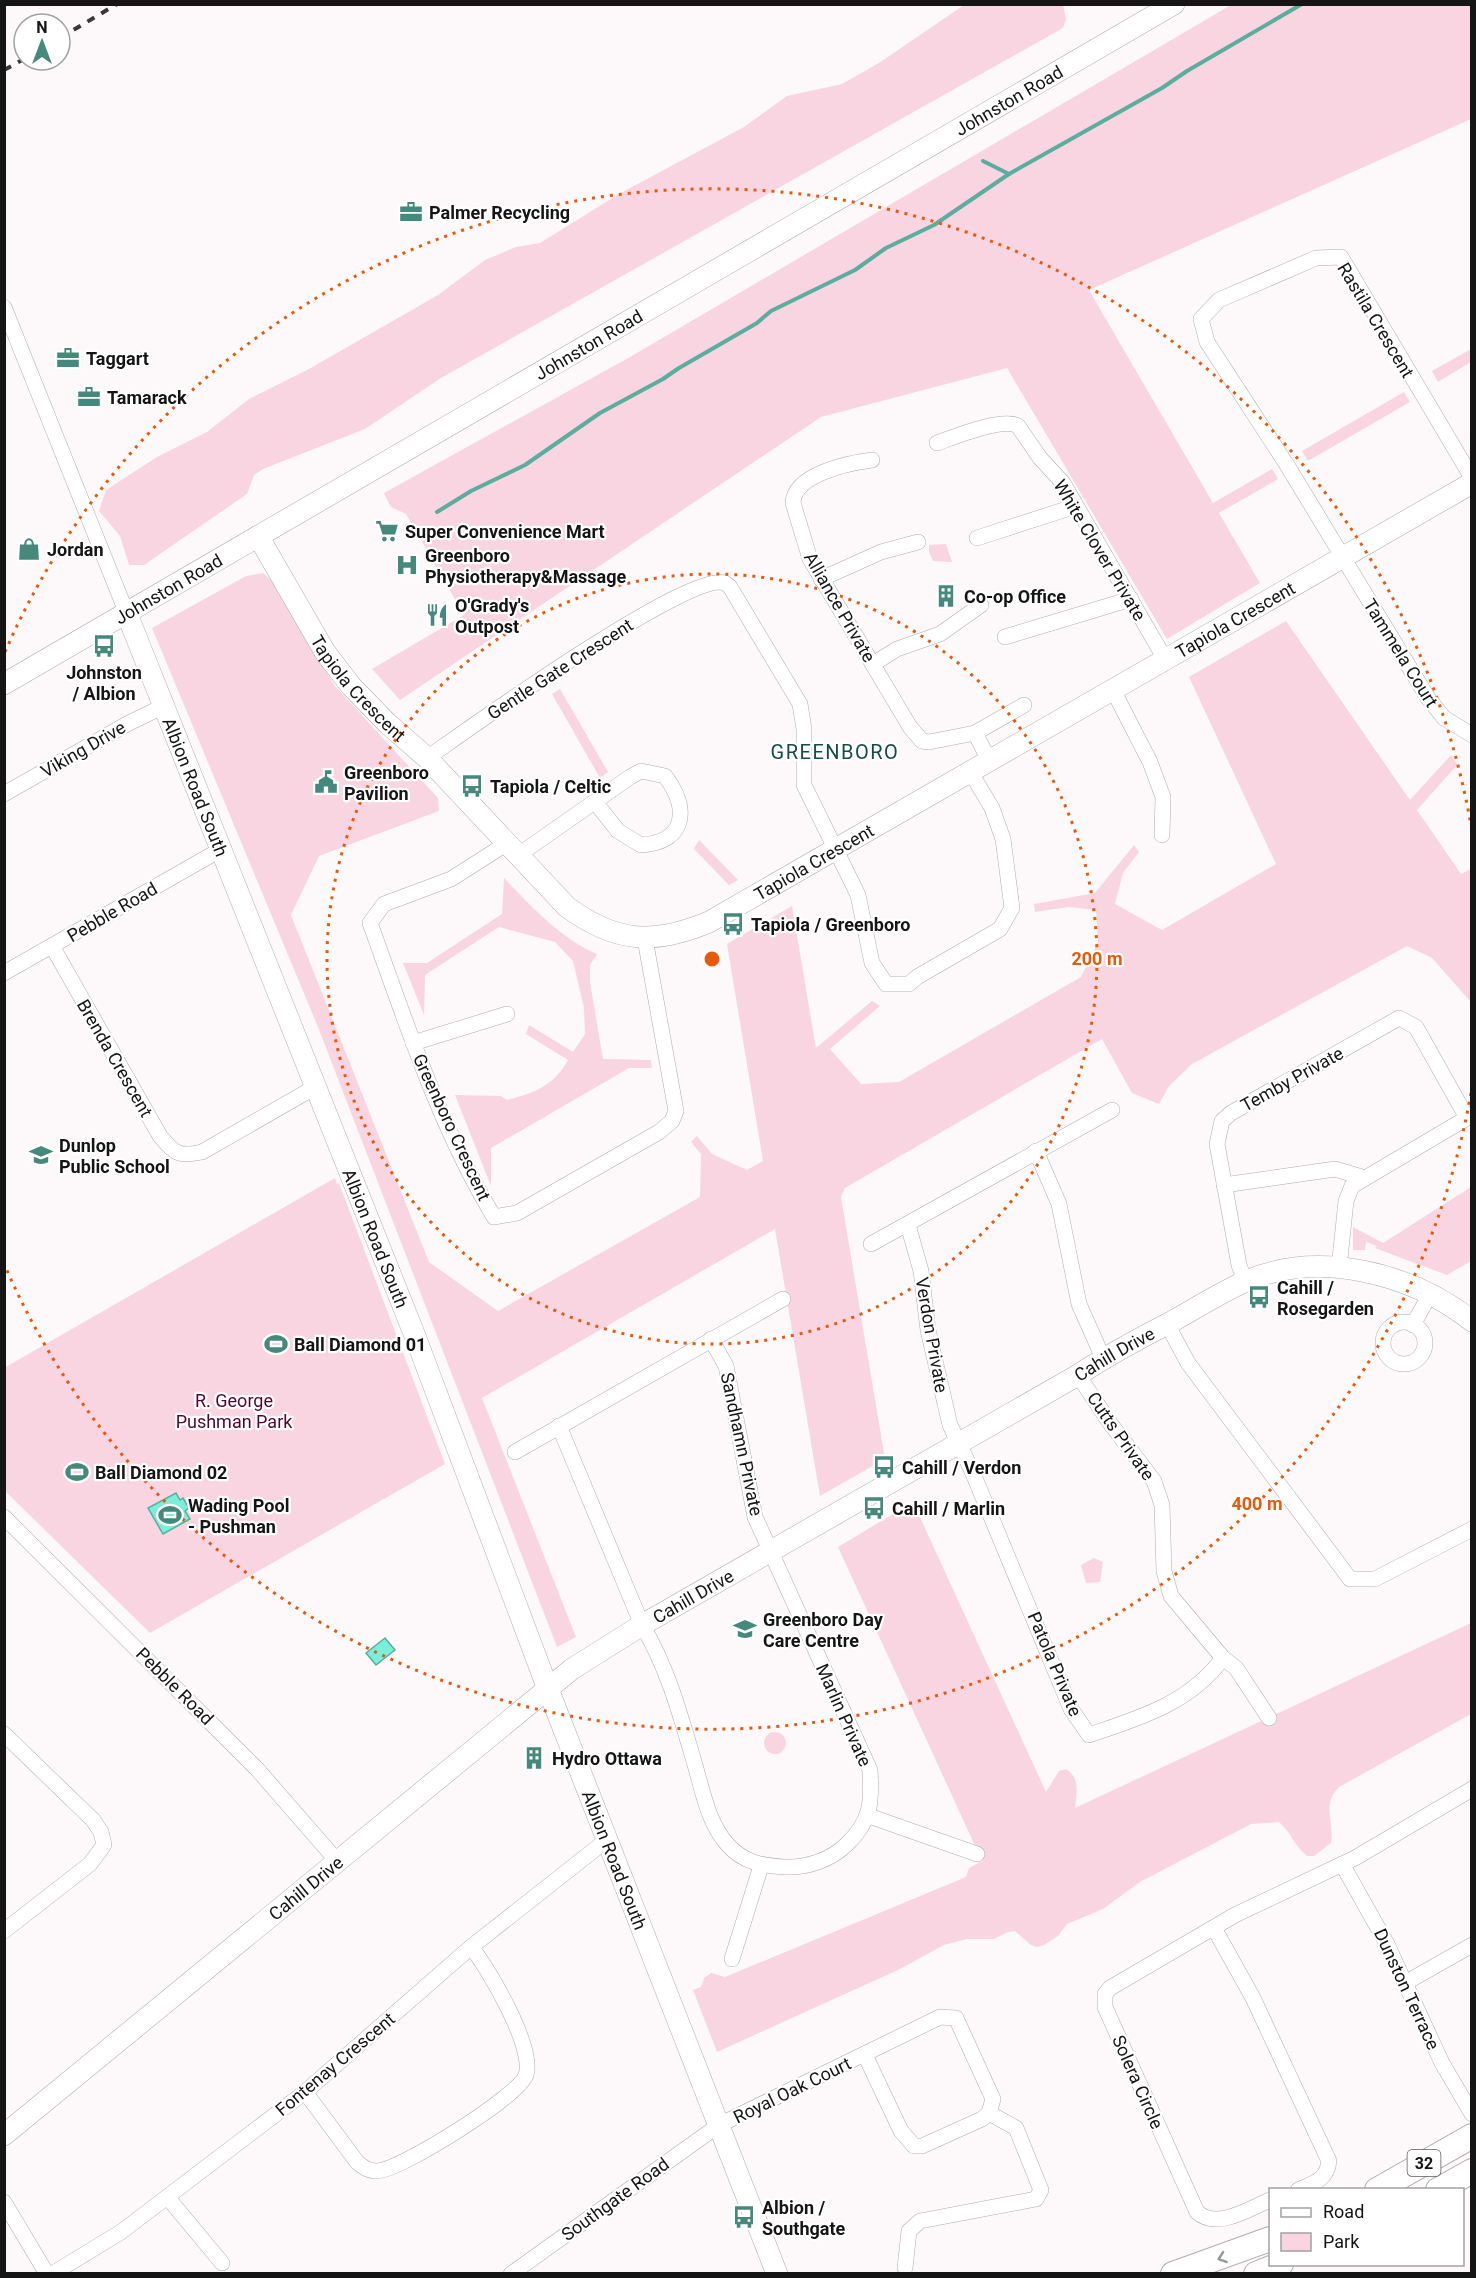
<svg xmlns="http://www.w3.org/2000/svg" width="1476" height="2278" font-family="Roboto,sans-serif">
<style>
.green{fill:#f8d5e0}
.water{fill:#79eed9;stroke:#5bad9e;stroke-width:1.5}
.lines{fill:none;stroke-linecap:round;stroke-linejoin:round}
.stream{stroke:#5bad9e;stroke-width:4}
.street-casing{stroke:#afacad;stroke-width:16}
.secondary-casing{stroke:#afacad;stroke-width:22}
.primary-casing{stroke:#afacad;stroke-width:26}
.street{stroke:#fff;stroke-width:15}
.secondary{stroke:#fff;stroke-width:21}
.primary{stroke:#fff;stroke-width:24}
.rail{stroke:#393737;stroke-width:4;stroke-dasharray:8 8;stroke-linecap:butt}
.oneway{stroke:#969696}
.ring{fill:none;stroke:#e8590c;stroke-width:3;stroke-dasharray:3 6}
.labels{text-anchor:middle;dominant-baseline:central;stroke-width:4.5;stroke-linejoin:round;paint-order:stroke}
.shield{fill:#fff;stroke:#5c5b5b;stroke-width:1.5}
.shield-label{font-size:16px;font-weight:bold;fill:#161515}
.street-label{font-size:18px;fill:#161515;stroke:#fff}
.poi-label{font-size:18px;font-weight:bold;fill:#161515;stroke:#fff;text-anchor:start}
.park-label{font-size:18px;fill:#53052d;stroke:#fff}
.neighbourhood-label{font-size:20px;letter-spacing:1.5px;fill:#144d44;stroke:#fff}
.centre{fill:#e8590c;stroke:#fff;stroke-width:3}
.ring-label{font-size:18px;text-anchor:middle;font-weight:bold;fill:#e8590c;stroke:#fff;stroke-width:4.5;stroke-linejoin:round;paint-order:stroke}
</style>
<rect width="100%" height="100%" fill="#fdf9fa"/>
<!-- green -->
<g class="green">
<polygon points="964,5 1063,5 1066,19 1063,28 441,378 365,429 263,469 254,475 247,494 144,565 129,565 120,536 99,511 106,490 157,457 207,432 249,399 309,369 438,295 485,260 516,247 540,243 619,194 744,127 787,96 842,84 879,63"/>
<polygon points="1231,5 1471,5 1471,119 1089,290 1213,503 1272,469 1278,479 1219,513 1260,583 1167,639 1007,368 821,417 400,700 372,669 464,615 406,514 391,507 384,493 630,357"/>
<polygon points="1471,349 1471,362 1438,382 1432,371"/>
<polygon points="1404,392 1410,402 1308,461 1302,451"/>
<polygon points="946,544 952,562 933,561 929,552 929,545"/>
<polygon points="263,573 271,580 335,686 438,798 439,811 319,856 291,915 429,1262 498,1311 700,1197 701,1154 691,1142 697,1136 712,1154 747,1170 763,1161 727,944 792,906 816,1048 872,1001 880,1006 830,1049 861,1084 899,1082 1081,977 1098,942 1096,910 1069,907 1035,912 1034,904 1095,893 1134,845 1139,852 1123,873 1115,904 1162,930 1276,864 1189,677 1286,621 1410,800 1451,755 1457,765 1417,810 1461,874 1471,869 1471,1002 1432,958 1407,946 1192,1064 1169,1086 1159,1104 1132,1093 1102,1039 845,1188 841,1197 885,1459 820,1496 775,1229 482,1398 576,1637 557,1647 318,1027 152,628 246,576"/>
<polygon points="560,689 608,772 600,778 552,694"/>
<polygon points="699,840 738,880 729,885 694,849"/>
<path d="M504 878C533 908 559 937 597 954L590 965V982L603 1059 651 1060 652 1068H629L491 1148V1186L455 1095 501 1096 507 1100C534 1093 554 1086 568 1060L526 1034 529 1025 573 1052 585 1034 584 1008 573 961 555 942 499 927 425 975 424 1015 403 963H427L502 914Z"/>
<polygon points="335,1178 337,1184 339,1183 445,1464 150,1633 5,1491 4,1368"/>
<polygon points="1471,1187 1471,1261 1447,1275 1375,1248 1377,1246 1366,1242 1365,1250 1353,1250 1353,1227 1383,1243"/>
<path d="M913 1502 1046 1792 1059 1771 1066 1769C1080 1777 1077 1794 1075 1808L1471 1623V1714L1339 1787C1321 1804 1335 1823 1331 1843L1314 1856H1307C1295 1847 1291 1832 1279 1822L1251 1824 1140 1882 1103 1909 1067 1924 1058 1936 1044 1945 1037 1947 1031 1945 1015 1931 1008 1932 994 1939H967L944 1945 898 1970 717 2052 693 1990 701 1987 704 1978 711 1973 725 1977 966 1877 969 1868 982 1861 838 1547Z"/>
<polygon points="1094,1558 1103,1562 1100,1582 1086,1583 1081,1565"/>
<circle cx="775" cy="1743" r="11"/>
</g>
<!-- water -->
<g class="water">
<polygon points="176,1493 180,1500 183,1498 189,1508 185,1511 190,1519 163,1534 148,1508"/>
<polygon points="385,1638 395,1650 376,1665 366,1653"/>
</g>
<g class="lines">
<!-- stream -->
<g class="stream">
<polyline points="983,161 1009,174"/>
<polyline points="437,512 471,491 525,465 600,413 663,379 679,368 757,323 771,311 855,270 886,248 934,225 1009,174 1162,88 1187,71 1302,4"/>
</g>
<!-- street casing -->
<g class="street-casing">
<g id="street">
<polyline points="4,307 127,614"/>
<path d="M937 443C954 437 1003 417 1018 426L1040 458 1063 483 1165 659"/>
<path d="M872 460C849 463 794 474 793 503L810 559 910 727 922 741 929 742 975 733 1024 705"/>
<polyline points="1472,478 1341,257 1316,258 1219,300 1201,319 1207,342 1287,465 1428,698 1444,718 1472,735"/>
<polyline points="977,538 1076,506"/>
<polyline points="821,579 881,552 918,542"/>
<polyline points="1005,637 1131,599"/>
<polyline points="873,664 897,649 940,634 981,605"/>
<polyline points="1113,690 1150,762 1163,797 1162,835"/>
<polyline points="975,733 990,762"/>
<path d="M427 758C467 730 690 570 725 583L730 587 800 704 804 729V785L858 895 872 963 886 984H909L917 977 1000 929 1012 908 1003 839 992 808 971 773"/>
<polyline points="4,794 127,724 162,707"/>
<path d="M506 844 451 879 384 904 370 923C406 1022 439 1126 494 1217L517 1213 659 1132 672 1121 676 1111 645 939"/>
<path d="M517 856 630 777 641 771 665 776C689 808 687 842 641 845L618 831 595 802"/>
<path d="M52 946 160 1136C175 1154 179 1157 202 1152L317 1086"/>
<polyline points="4,973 220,850"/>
<polyline points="413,1043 507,1014"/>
<polyline points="1036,1151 1059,1204 1079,1304 1103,1358"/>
<polyline points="1224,1185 1335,1169 1365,1178"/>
<path d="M908 1225 921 1271 928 1330 950 1425 972 1471 1071 1709 1089 1735C1140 1718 1190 1703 1223 1658"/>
<polyline points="871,1244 1112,1110"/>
<polyline points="1339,1268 1346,1201 1352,1186 1472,1115"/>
<polyline points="1245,1281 1239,1265 1217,1144 1222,1121 1231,1113 1399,1018 1416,1027 1467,1118"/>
<circle cx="1404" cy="1343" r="21"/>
<polyline points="1167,1324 1188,1363 1350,1579 1375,1579 1472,1529"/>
<polyline points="1413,1325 1430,1294"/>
<polyline points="1078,1375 1110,1423 1154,1481 1162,1505 1164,1571 1171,1596 1223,1658 1236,1668 1269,1718"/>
<path d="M559 1426 642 1625C668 1668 681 1717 695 1765 703 1792 708 1823 728 1845 743 1862 762 1866 785 1867 807 1868 831 1860 847 1844 871 1821 872 1803 870 1770L755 1517 726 1366 711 1339"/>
<polyline points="515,1452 783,1299"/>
<polyline points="4,1517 257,1769 338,1862"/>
<polyline points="4,1734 93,1820 101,1832 104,1845 90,1864 4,1931"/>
<polyline points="869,1816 977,1854"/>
<polyline points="1342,1864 1387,1944 1442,2063 1472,2114"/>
<path d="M1214 1928 1253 1998 1329 2161C1327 2180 1314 2183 1298 2190"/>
<polyline points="732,1959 761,1866"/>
<polyline points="1405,1983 1472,1945"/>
<path d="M305 2092 357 2162C363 2167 368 2171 377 2171 399 2171 519 2096 526 2075 535 2048 489 1969 471 1947"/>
<polyline points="168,2198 222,2263"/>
<path d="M1270 2200C1248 2209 1217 2230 1197 2212L1105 2007V1994L1110 1988 1235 1915 1355 1858 1472 1789"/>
<polyline points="4,2202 47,2274"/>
<polyline points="905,2268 909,2231 920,2221 1036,2199 1041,2190 1016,2128 989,2113"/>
<polyline points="52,2274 121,2232 305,2092 471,1947 608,1839"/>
<polyline points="511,2274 719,2125 940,2017 956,2018 993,2099 989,2113 982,2119 922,2146 914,2146 901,2131 865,2055"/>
</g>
</g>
<!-- secondary casing -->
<g class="secondary-casing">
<g id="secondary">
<path id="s1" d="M258 536 325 652 351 686 387 723 427 758 567 907C616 943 654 945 709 922L1472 483"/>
<path id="s2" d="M127 614 415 1336 548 1689 777 2274"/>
<path id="s3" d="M4 684 1174 4"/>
<path id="s4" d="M4 2135 572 1669 642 1625 1078 1375C1108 1355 1140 1338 1173 1321 1196 1308 1220 1293 1244 1282 1318 1249 1411 1273 1472 1321"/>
</g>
</g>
<!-- primary casing -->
<g class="primary-casing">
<g id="primary">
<polyline points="1377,2190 1472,2136"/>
<polyline points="1438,2190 1472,2171"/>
<polyline points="1173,2274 1270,2239"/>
<polyline points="1256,2274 1281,2264"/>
</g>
</g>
<!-- street -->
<use href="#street" class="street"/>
<!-- secondary -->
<use href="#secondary" class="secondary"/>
<!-- primary -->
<use href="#primary" class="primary"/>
<!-- rail -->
<g class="rail">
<polyline points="60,38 117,4"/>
<polyline points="4,70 24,59"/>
</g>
</g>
<!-- one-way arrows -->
<defs><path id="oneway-chevron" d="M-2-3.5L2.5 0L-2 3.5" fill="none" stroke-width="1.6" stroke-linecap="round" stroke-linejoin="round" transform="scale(1.5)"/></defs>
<use class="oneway" href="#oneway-chevron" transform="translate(1222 2258) rotate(161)"/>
<!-- distance rings -->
<g class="ring">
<circle cx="712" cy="959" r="385"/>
<path d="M1471 1093A771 771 0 0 1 5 1266M5 652A771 771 0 0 1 1471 825"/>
</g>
<!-- icons -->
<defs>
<g id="office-bare" transform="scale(1.8)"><path d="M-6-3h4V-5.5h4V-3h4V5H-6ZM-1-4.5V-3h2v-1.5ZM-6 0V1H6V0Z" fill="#45897c" stroke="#fff" stroke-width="2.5" paint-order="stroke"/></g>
<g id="supermarket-bare" transform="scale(1.8)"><path d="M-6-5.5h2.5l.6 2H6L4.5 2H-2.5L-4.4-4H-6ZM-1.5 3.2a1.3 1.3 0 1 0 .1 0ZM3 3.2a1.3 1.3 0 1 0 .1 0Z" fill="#45897c" stroke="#fff" stroke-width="2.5" paint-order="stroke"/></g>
<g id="shop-bare" transform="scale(1.8)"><path d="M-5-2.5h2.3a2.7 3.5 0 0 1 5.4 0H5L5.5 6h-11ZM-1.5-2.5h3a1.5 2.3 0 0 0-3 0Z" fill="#45897c" stroke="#fff" stroke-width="2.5" paint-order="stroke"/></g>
<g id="hospital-bare" transform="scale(1.8)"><path d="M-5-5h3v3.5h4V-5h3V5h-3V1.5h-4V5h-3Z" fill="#45897c" stroke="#fff" stroke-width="2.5" paint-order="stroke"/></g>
<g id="building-bare" transform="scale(1.8)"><path d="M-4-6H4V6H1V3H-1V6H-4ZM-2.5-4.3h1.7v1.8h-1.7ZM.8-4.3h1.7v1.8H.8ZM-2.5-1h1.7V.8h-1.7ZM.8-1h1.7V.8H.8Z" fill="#45897c" stroke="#fff" stroke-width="2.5" paint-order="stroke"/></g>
<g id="restaurant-bare" transform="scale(1.8)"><path d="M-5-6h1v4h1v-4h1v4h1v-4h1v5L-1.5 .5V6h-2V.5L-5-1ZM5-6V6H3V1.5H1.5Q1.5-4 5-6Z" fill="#45897c" stroke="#fff" stroke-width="2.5" paint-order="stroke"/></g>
<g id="bus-bare" transform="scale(1.8)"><path d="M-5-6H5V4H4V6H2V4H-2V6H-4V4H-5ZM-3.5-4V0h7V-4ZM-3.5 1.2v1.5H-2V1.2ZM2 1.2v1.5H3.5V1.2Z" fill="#45897c" stroke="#fff" stroke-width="2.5" paint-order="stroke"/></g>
<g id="civic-bare" transform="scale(1.8)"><path d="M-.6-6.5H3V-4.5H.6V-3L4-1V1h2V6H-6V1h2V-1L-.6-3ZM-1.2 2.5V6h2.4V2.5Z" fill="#45897c" stroke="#fff" stroke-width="2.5" paint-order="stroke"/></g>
<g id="school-bare" transform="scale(1.8)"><path d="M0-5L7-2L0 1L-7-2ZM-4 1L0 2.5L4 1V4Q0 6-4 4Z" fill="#45897c" stroke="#fff" stroke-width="2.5" paint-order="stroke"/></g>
<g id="stadium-bare" transform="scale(1.8)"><path d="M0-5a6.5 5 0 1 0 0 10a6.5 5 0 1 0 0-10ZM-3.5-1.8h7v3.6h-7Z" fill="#45897c" stroke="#fff" stroke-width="2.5" paint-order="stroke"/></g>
</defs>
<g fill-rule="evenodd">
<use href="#office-bare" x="411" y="212"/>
<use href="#office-bare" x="68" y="358"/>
<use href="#office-bare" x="89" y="397"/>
<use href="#supermarket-bare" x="387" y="531"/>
<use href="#shop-bare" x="29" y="549"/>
<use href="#hospital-bare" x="407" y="565"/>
<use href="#building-bare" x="946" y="596"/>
<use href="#restaurant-bare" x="437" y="615"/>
<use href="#bus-bare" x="104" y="646"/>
<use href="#civic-bare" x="326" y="782"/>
<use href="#bus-bare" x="472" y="786"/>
<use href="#bus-bare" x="733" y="924"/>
<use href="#school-bare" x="41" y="1155"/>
<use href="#bus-bare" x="1259" y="1297"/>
<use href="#stadium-bare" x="276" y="1344"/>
<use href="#bus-bare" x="884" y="1467"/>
<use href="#stadium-bare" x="77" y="1472"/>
<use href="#bus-bare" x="874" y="1508"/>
<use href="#stadium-bare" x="170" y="1515"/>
<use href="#school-bare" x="745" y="1629"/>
<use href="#building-bare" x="534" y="1758"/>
<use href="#bus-bare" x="744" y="2217"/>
</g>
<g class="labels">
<!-- shield labels -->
<rect class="shield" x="1407.5" y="2150" width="33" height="26" rx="4.5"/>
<g class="shield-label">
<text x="1424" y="2163">32</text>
</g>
<!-- street labels -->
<g class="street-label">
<text stroke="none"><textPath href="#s3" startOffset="1162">Johnston Road</textPath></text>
<text transform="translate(1376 320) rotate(59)">Rastila Crescent</text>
<text stroke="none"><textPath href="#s3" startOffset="676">Johnston Road</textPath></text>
<text transform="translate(1100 550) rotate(59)">White Clover Private</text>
<text stroke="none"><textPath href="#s3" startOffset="190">Johnston Road</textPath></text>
<text transform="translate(840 607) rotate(60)">Alliance Private</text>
<text stroke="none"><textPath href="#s1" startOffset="1244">Tapiola Crescent</textPath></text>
<text transform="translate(1401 653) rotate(58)">Tammela Court</text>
<text transform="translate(560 669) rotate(-33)">Gentle Gate Crescent</text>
<text stroke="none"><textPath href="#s1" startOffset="183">Tapiola Crescent</textPath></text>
<text transform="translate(83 749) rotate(-30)">Viking Drive</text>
<text stroke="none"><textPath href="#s2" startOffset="186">Albion Road South</textPath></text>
<text stroke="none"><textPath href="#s1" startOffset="758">Tapiola Crescent</textPath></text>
<text transform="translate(112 912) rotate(-30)">Pebble Road</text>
<text transform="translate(115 1058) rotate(60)">Brenda Crescent</text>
<text transform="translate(1292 1079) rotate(-29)">Temby Private</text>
<text transform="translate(452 1127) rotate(65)">Greenboro Crescent</text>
<text stroke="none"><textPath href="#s2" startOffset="672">Albion Road South</textPath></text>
<text transform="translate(932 1335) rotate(80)">Verdon Private</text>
<text stroke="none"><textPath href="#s4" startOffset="1362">Cahill Drive</textPath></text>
<text transform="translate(1121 1436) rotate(55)">Cutts Private</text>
<text transform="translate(742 1444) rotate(78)">Sandhamn Private</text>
<text stroke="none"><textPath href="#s4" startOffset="876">Cahill Drive</textPath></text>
<text transform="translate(1055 1664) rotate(67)">Patola Private</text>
<text transform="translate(175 1686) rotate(45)">Pebble Road</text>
<text transform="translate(844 1715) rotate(66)">Marlin Private</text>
<text stroke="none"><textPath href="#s2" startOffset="1338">Albion Road South</textPath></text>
<text stroke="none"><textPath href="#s4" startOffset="390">Cahill Drive</textPath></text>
<text transform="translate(1407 1989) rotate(65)">Dunston Terrace</text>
<text transform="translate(335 2064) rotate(-40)">Fontenay Crescent</text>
<text transform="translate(1138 2082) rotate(66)">Solera Circle</text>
<text transform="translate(792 2090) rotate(-26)">Royal Oak Court</text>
<text transform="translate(615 2199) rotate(-36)">Southgate Road</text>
</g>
<!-- poi labels -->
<g class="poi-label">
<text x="429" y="212">Palmer Recycling</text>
<text x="86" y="358">Taggart</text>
<text x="107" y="397">Tamarack</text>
<text x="405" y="531">Super Convenience Mart</text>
<text x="47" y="549">Jordan</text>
<text x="425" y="555">Greenboro<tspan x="425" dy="21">Physiotherapy&amp;Massage</tspan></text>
<text x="964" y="596">Co-op Office</text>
<text x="455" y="605">O'Grady's<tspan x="455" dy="21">Outpost</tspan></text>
<text x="104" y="672" text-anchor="middle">Johnston<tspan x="104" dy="21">/ Albion</tspan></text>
<text x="344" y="772">Greenboro<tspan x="344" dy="21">Pavilion</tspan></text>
<text x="490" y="786">Tapiola / Celtic</text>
<text x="751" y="924">Tapiola / Greenboro</text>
<text x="59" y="1145">Dunlop<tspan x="59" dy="21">Public School</tspan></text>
<text x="1277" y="1287">Cahill /<tspan x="1277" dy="21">Rosegarden</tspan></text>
<text x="294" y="1344">Ball Diamond 01</text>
<text x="902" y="1467">Cahill / Verdon</text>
<text x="95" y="1472">Ball Diamond 02</text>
<text x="188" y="1505">Wading Pool<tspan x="188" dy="21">- Pushman</tspan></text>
<text x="892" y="1508">Cahill / Marlin</text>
<text x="763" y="1619">Greenboro Day<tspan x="763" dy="21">Care Centre</tspan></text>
<text x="552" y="1758">Hydro Ottawa</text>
<text x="762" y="2207">Albion /<tspan x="762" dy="21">Southgate</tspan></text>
</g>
<!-- park labels -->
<g class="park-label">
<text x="234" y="1400">R. George<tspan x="234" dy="21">Pushman Park</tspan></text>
</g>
<!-- neighbourhood labels -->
<g class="neighbourhood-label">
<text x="835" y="752">GREENBORO</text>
</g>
</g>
<circle cx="712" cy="959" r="9" class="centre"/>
<g class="ring-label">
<text x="1097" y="965">200 m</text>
<text x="1257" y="1510">400 m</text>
</g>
<!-- border -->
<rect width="1476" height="2278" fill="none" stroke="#161515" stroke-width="12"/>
<!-- legend -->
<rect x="1269" y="2188" width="195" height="78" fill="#ffffff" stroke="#a2a1a1" stroke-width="1.5"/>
<rect x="1281" y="2208" width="30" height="9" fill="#ffffff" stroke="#a2a1a1" stroke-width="1.5"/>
<text x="1323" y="2218" font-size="18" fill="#161515">Road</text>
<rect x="1281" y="2233" width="30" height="18" fill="#f8d5e0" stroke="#a2a1a1" stroke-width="1.5"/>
<text x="1323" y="2248" font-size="18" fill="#161515">Park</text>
<!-- north arrow -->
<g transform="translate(42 42)"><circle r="28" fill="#ffffff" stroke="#a2a1a1" stroke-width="1.5"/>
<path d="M0-4.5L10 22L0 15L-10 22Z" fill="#45897c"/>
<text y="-9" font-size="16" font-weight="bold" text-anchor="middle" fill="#161515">N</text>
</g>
</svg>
